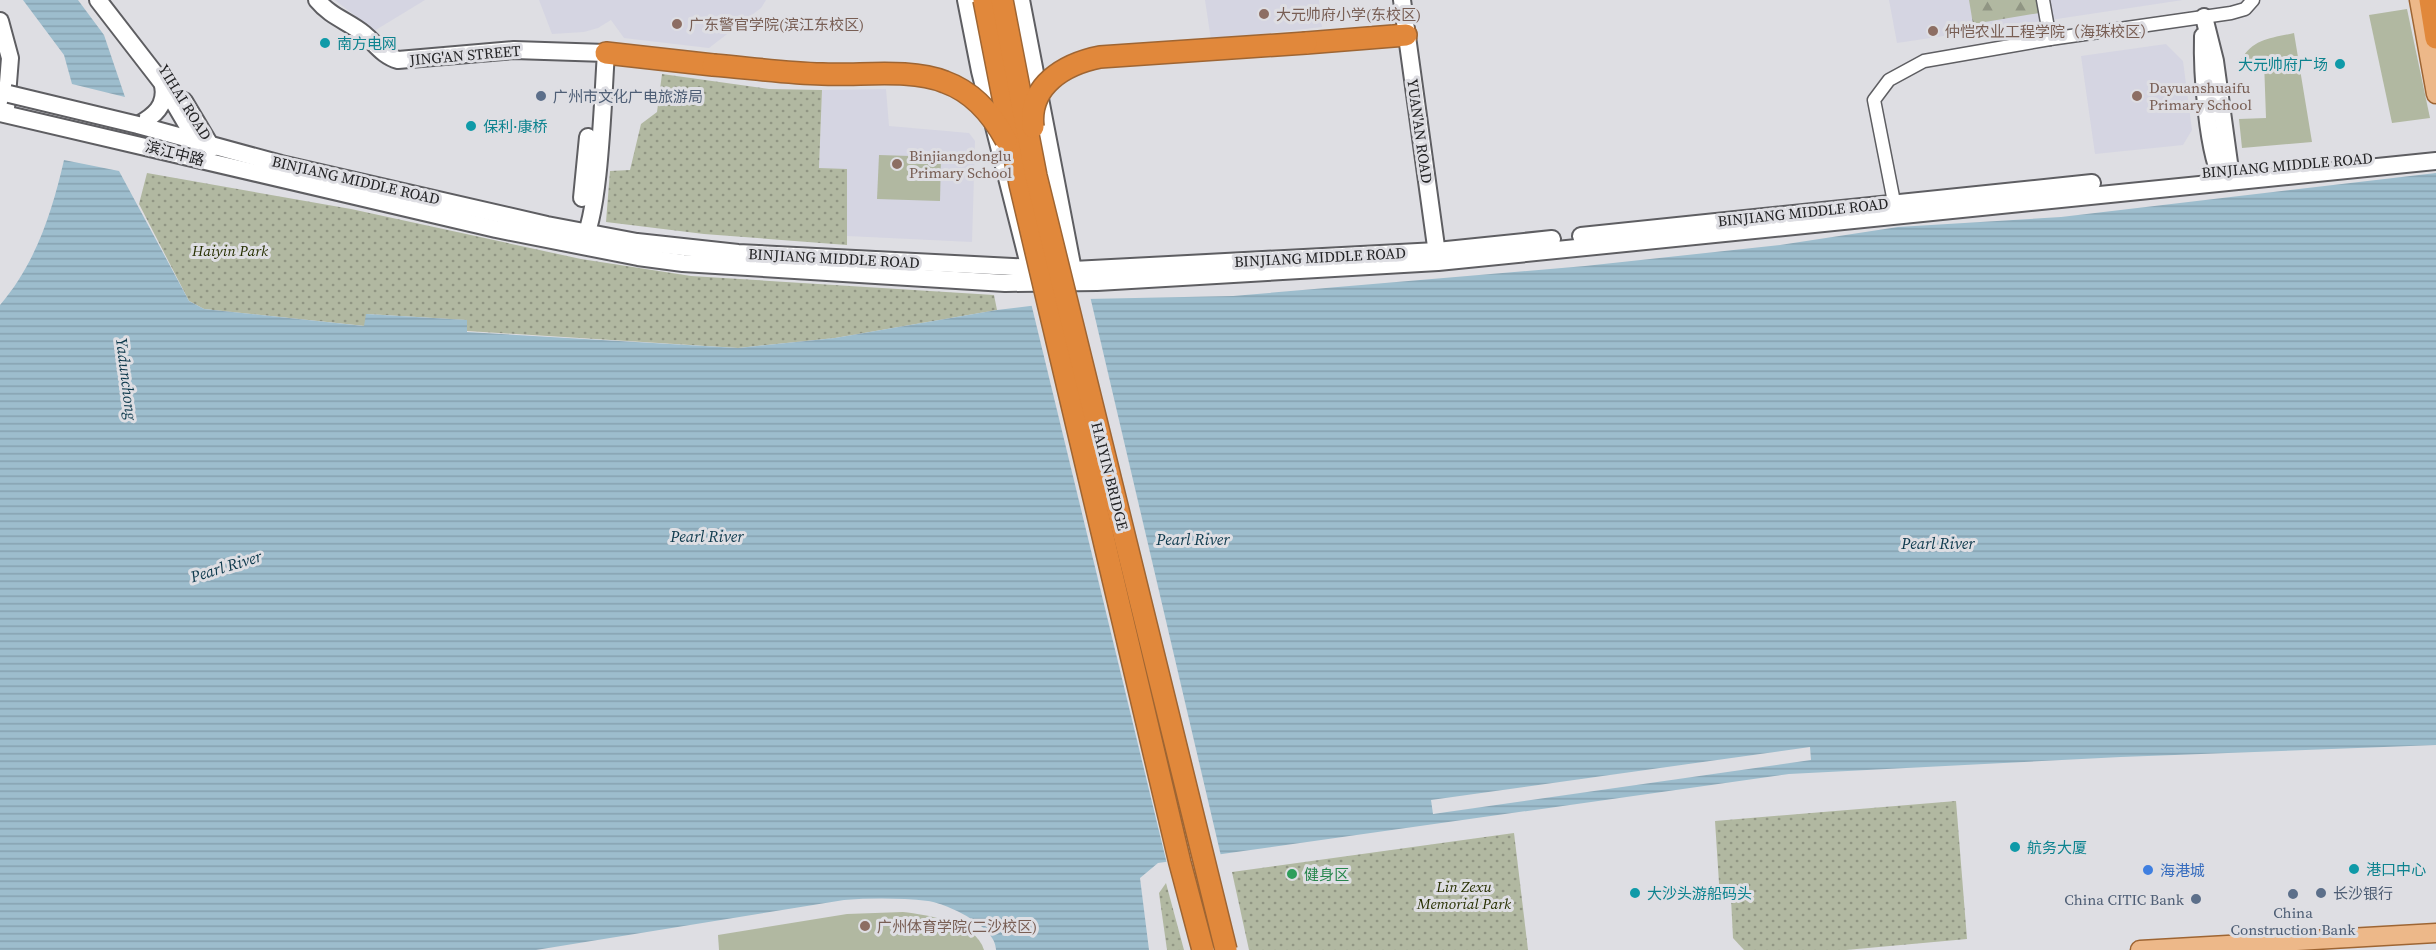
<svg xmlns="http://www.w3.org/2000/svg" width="2436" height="950" font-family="'Source Serif 4','Noto Sans SC',serif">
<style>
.built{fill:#d5d5e2}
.grass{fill:#b1b8a1}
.forest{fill:url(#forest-firs)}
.park{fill:url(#park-dots)}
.water{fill:url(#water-rules)}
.pier{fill:#dedee3}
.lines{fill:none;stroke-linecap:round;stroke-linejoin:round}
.street-casing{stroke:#5e5e62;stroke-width:15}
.secondary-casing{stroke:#5e5e62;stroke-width:20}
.primary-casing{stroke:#9e6533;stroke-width:21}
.highway-casing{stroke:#9e6533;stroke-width:24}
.street{stroke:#fff;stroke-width:12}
.secondary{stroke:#fff;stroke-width:16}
.primary{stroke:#edb889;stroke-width:18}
.highway{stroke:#e1883b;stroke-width:21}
.secondary-bridge-casing{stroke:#5e5e62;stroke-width:20;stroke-linecap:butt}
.highway-bridge-casing{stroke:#9e6533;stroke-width:24;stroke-linecap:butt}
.secondary-bridge{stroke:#fff;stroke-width:16}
.highway-bridge{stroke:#e1883b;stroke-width:21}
.education-dot{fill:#8d6e63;stroke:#dedee3;stroke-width:2}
.culture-dot{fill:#0f9aa8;stroke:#dedee3;stroke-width:2}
.service-dot{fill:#5c6f8a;stroke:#dedee3;stroke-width:2}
.shop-dot{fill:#3f7fe0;stroke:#dedee3;stroke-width:2}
.leisure-dot{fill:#2e9e5b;stroke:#dedee3;stroke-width:2}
.labels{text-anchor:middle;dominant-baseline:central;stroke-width:6;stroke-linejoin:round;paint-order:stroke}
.education-label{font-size:15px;fill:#785e54;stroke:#dedee3;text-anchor:start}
.culture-label{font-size:15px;fill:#0d838f;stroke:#dedee3;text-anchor:start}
.street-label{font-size:15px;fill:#232325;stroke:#dedee3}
.service-label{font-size:15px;fill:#4e5e75;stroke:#dedee3;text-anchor:start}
.park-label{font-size:15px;font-style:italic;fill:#262f00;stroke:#dedee3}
.shop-label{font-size:15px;fill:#366cbe;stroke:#dedee3;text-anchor:start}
.leisure-label{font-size:15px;fill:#27864d;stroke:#dedee3;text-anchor:start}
.water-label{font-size:16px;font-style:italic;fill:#0d394c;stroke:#dedee3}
</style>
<defs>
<pattern id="forest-firs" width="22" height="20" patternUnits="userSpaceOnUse" patternTransform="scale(1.5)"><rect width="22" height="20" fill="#b1b8a1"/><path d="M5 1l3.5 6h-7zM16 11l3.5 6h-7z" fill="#909583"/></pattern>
<pattern id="park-dots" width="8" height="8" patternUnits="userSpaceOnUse" patternTransform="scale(1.5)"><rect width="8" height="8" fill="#b1b8a1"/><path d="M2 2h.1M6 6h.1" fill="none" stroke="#909583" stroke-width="1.8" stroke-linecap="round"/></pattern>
<pattern id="water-rules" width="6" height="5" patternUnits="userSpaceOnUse" patternTransform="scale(1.5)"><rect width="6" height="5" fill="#9dbdcd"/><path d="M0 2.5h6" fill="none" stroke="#87a2b0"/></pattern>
</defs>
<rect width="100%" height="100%" fill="#dedee3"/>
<!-- built -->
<g class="built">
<polygon points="335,0 425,0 374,31"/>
<polygon points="539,0 766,0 761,8 709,48 624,38 611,20 598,28 584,32 552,34"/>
<polygon points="1205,0 1319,0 1322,27 1211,40"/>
<polygon points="1889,0 2183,0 1897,43"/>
<polygon points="2166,44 2183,61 2192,130 2183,145 2095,154 2081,56"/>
<polygon points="886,89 889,126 969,133 975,141 972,242 847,236 847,170 819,169 822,90"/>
</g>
<!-- grass -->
<g class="grass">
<polygon points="2407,9 2430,118 2392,123 2369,15"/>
<path d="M2294 33 2312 142 2242 148 2239 119 2266 118 2264 61H2240C2254 38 2269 39 2294 33Z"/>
<polygon points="879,155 941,157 940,201 877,199"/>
<path d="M903 912C927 915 976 922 984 950H719L718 935 847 914Z"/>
</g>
<!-- forest -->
<polygon class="forest" points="1969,0 2043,0 2045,12 1973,24"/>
<!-- park -->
<g class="park">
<polygon points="662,74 769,89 822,90 819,168 847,169 847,245 704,234 606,222 610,171 630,170 641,124 657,112"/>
<polygon points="147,173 351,209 581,259 691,276 994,295 997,310 835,338 738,348 467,331 467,320 367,314 365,326 204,309 189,301 139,204"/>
<polygon points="1956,801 1967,939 1846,950 1744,950 1733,938 1731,898 1720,898 1715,821"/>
<polygon points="1514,833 1528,950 1249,950 1232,872"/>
<polygon points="1166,883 1184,950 1167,950 1159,893"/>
</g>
<!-- water -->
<g class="water">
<polygon points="23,0 78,0 104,35 125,97 72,84 64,55"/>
<path d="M64 160 119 171 189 301 204 309 364 326 366 314 467 320V332L738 348 835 338 997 310 1086 299 1233 296 1585 266 1780 245 1898 227 2061 217 2436 173V745L2121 757 1789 774 1158 863 1140 878 1149 950H996C997 927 948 904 928 901 900 898 872 898 844 900L536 950H0V305C36 263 52 212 64 160Z"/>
</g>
<!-- pier -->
<g class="pier">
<polygon points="1090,296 1221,856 1167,864 1031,303"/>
<polygon points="1810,747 1811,760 1433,814 1431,800"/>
</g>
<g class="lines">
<!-- street casing -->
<g class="street-casing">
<g id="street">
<polyline points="2043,0 2050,39"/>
<polyline points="1894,202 1874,100 1889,80 1924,61 2050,39 2231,13 2245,9 2253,0"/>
</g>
</g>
<!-- secondary casing -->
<g class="secondary-casing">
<g id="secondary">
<polyline points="98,0 163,84 197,142"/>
<path d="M317 0C331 17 348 21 364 34 376 44 383 56 398 60L514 50 606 53C603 92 600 216 582 243"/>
<polyline points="966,0 980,71 1028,261"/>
<polyline points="1021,0 1073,270"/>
<polyline points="1402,0 1438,261"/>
<polyline points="2204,17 2215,61 2230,170 2224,182"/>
<polyline points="0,21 10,58 6,108"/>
<path d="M2203 36C2202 68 2207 157 2224 182"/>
<polyline points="184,101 212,148"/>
<polyline points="0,113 496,229 638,257 683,263 1005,283 1097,282 1438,262 2436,161"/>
<polyline points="138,125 281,164 547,225 637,242 738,253 1073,270 1437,251 1552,239"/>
<path d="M138 125C154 116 167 106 163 85"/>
<polyline points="582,198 588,137"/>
<polyline points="1581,236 2092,183"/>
</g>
</g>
<!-- primary casing -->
<g class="primary-casing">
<g id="primary">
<polyline points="2419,0 2436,94"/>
<polyline points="2140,950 2436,933"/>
</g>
</g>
<!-- highway casing -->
<g class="highway-casing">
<g id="highway">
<polyline points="2430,0 2436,38"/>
<polyline points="1306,43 1406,35"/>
<polyline points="606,53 713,65"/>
</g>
</g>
<!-- street -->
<use href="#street" class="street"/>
<!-- secondary -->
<use href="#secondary" class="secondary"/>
<!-- primary -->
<use href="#primary" class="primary"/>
<!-- highway -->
<use href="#highway" class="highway"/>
<!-- secondary-bridge casing -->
<g class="secondary-bridge-casing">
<polyline id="secondary-bridge" points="9,94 138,125"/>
</g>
<!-- highway-bridge casing -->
<g class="highway-bridge-casing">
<g id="highway-bridge">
<polyline points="984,0 1020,184 1180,863 1203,950"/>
<polyline points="1002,0 1036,176 1226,950"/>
<path d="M713 65C749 68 786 73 822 74 860 76 910 68 945 82 973 92 992 114 1006 140"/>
<path d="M1033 127C1028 85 1065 64 1100 57L1306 43"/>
</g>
</g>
<!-- secondary-bridge -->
<use href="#secondary-bridge" class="secondary-bridge"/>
<!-- highway-bridge -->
<use href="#highway-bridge" class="highway-bridge"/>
</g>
<!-- markers -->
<g class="education-dot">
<circle cx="1264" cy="14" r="6"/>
<circle cx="677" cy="24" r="6"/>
<circle cx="1933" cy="31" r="6"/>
<circle cx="2137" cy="96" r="6"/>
<circle cx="897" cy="164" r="6"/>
<circle cx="865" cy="926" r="6"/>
</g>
<g class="culture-dot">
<circle cx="325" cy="43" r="6"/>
<circle cx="2340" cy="64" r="6"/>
<circle cx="471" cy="126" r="6"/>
<circle cx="2015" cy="847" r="6"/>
<circle cx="2354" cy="869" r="6"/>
<circle cx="1635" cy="893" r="6"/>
</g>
<g class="service-dot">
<circle cx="541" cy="96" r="6"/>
<circle cx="2321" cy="893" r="6"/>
<circle cx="2293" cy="894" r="6"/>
<circle cx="2196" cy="899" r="6"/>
</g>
<circle class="shop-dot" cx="2148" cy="870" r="6"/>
<circle class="leisure-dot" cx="1292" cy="874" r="6"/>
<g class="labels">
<!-- education labels -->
<g class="education-label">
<text x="1276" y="14">大元帅府小学(东校区)</text>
<text x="689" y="24">广东警官学院(滨江东校区)</text>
<text x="1945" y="31">仲恺农业工程学院（海珠校区）</text>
<text x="2149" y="87">Dayuanshuaifu<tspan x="2149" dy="17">Primary School</tspan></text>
<text x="909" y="155">Binjiangdonglu<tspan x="909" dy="17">Primary School</tspan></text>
<text x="877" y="926">广州体育学院(二沙校区)</text>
</g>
<!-- culture labels -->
<g class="culture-label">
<text x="337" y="43">南方电网</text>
<text x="2328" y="64" text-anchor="end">大元帅府广场</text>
<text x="483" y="126">保利·康桥</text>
<text x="2027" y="847">航务大厦</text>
<text x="2366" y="869">港口中心</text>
<text x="1647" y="893">大沙头游船码头</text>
</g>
<!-- street labels -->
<g class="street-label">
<text transform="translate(465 55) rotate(-5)">JING'AN STREET</text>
<text transform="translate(185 102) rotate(58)">YIHAI ROAD</text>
<text transform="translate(1420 131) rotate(82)">YUAN'AN ROAD</text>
<text transform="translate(175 153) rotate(14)">滨江中路</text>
<text transform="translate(2287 165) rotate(-5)">BINJIANG MIDDLE ROAD</text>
<text transform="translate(356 180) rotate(13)">BINJIANG MIDDLE ROAD</text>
<text transform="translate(1803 212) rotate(-6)">BINJIANG MIDDLE ROAD</text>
<text transform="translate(1320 257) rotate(-3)">BINJIANG MIDDLE ROAD</text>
<text transform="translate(834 258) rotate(3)">BINJIANG MIDDLE ROAD</text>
<text transform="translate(1110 476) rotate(76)">HAIYIN BRIDGE</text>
</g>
<!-- service labels -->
<g class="service-label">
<text x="553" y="96">广州市文化广电旅游局</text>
<text x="2333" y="893">长沙银行</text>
<text x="2184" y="899" text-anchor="end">China CITIC Bank</text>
<text x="2293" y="912" text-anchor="middle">China<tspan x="2293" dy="17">Construction Bank</tspan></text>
</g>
<!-- park labels -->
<g class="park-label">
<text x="230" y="250">Haiyin Park</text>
<text x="1464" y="886">Lin Zexu<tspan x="1464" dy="17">Memorial Park</tspan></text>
</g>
<!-- shop labels -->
<g class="shop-label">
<text x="2160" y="870">海港城</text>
</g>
<!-- leisure labels -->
<g class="leisure-label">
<text x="1304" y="874">健身区</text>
</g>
<!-- water labels -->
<g class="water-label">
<text transform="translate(127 379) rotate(83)">Yadunchong</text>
<text x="707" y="536">Pearl River</text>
<text x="1193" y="539">Pearl River</text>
<text x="1938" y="543">Pearl River</text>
<text transform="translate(226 566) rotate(-17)">Pearl River</text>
</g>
</g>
</svg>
